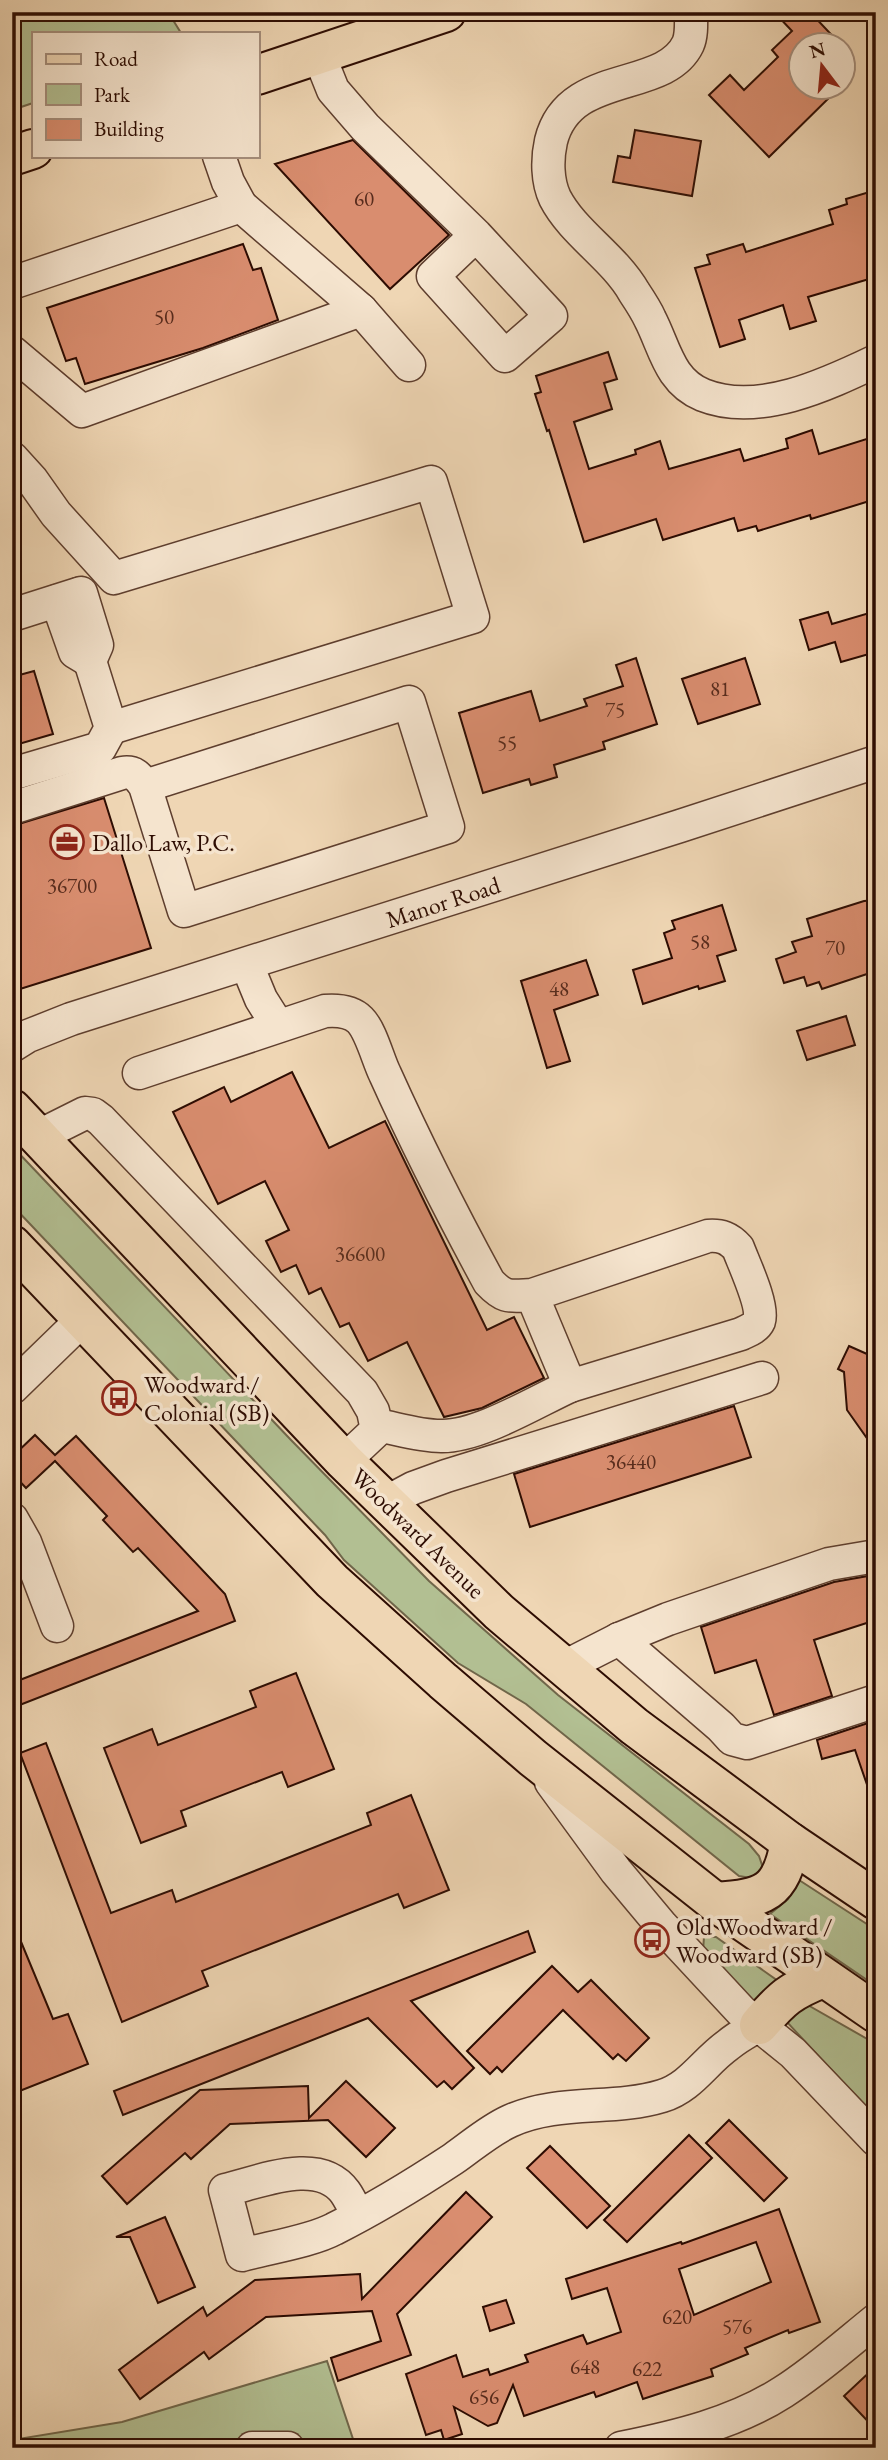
<svg xmlns="http://www.w3.org/2000/svg" width="888" height="2460" font-family="'EB Garamond',serif">
<style>
.green{fill:#b2bf92;stroke:#70664a;stroke-width:2}
.building{fill:#d98d6f;stroke:#2d0c02;stroke-width:2;fill-rule:evenodd}
.lines{fill:none;stroke-linecap:round;stroke-linejoin:round}
.minor-casing{stroke:#5e3e2e;stroke-width:35}
.major-casing{stroke:#2d0c02;stroke-width:42}
.minor{stroke:#f5e4ce;stroke-width:32}
.major{stroke:#efd6b4;stroke-width:38}
.labels{text-anchor:middle;dominant-baseline:central;stroke-width:7;stroke-linejoin:round;paint-order:stroke}
.number-label{font-size:21px;fill:#582c1d}
.poi-label{font-size:24px;fill:#2d0c02;stroke:#f5e4ce;text-anchor:start}
.street-label{font-size:24px;fill:#2d0c02;stroke:#f5e4ce}
</style>
<rect width="100%" height="100%" fill="#efd6b4"/>
<filter id="stains"><feTurbulence type="fractalNoise" baseFrequency=".00286" numOctaves="4"/><feColorMatrix values="0 0 0 0 .2 0 0 0 0 .09 0 0 0 0 .02 0 0 0 .5 -.17"/></filter>
<radialGradient id="worn" r=".72"><stop offset=".6" stop-color="#630" stop-opacity="0"/><stop offset="1" stop-color="#630" stop-opacity=".3"/></radialGradient>
<!-- green -->
<g class="green">
<polygon points="12,12 168,12 181,33 33,33 33,103 12,110"/>
<polygon points="12,1146 291,1440 429,1581 558,1695 749,1844 759,1856 763,1868 751,1878 739,1876 526,1704 458,1663 344,1560 325,1535 12,1205"/>
<polygon points="799,1880 876,1930 876,1986 770,1914 788,1899"/>
<polygon points="704,1937 716,1937 778,1981 762,1999 749,2001 703,1951"/>
<polygon points="799,2000 876,2044 876,2118 786,2021"/>
<polygon points="327,2361 356,2448 12,2448 12,2440 122,2422"/>
</g>
<!-- building -->
<g class="building">
<polygon points="774,12 810,12 842,46 801,46 801,88 839,88 769,157 709,95 730,75 744,90 778,57 772,50 792,31"/>
<polygon points="635,130 701,141 692,196 613,182 618,156 630,158"/>
<polygon points="353,140 449,235 390,289 275,164"/>
<polygon points="876,190 876,277 808,297 816,321 790,329 783,305 739,320 745,339 720,347 695,268 710,264 707,255 743,244 746,252 833,224 829,210 847,204 846,199"/>
<polygon points="243,244 253,270 261,268 278,320 203,348 85,384 76,358 66,361 47,308"/>
<polygon points="608,352 617,379 604,383 612,409 574,422 589,469 636,454 635,450 660,441 669,469 740,449 744,461 788,448 786,439 812,430 819,454 876,436 876,499 811,519 810,515 758,531 756,526 738,531 734,518 663,540 656,519 584,542 549,430 547,431 535,394 541,392 536,376"/>
<polygon points="876,611 876,652 841,662 835,642 809,650 800,620 828,612 832,624"/>
<polygon points="636,658 657,724 603,742 605,749 554,765 557,777 531,785 529,779 483,793 459,713 531,691 540,721 587,706 584,699 623,686 616,665"/>
<polygon points="745,658 760,704 698,724 682,679"/>
<polygon points="34,671 53,734 12,746 12,677"/>
<polygon points="104,798 151,948 20,989 12,965 12,826"/>
<polygon points="876,900 876,971 822,989 819,982 807,986 804,977 784,983 776,959 796,952 792,942 812,936 807,919 864,901"/>
<polygon points="722,905 736,950 717,956 725,981 699,989 698,986 643,1004 633,970 672,958 664,933 675,929 672,921"/>
<polygon points="586,960 598,995 554,1010 570,1061 547,1068 521,981"/>
<polygon points="846,1016 855,1045 807,1060 797,1031"/>
<polygon points="292,1072 329,1148 385,1121 487,1330 514,1317 544,1378 482,1408 444,1417 407,1342 368,1361 349,1323 340,1327 321,1288 309,1294 296,1265 281,1272 266,1241 289,1230 265,1181 218,1204 173,1112 224,1087 231,1102"/>
<polygon points="849,1346 876,1358 876,1376 870,1389 876,1397 876,1451 847,1410 844,1372 838,1369"/>
<polygon points="734,1406 751,1457 530,1527 514,1474"/>
<polygon points="35,1435 55,1455 76,1436 225,1594 235,1621 12,1708 12,1683 198,1611 138,1548 133,1552 103,1520 107,1516 55,1461 26,1488 12,1473 12,1457"/>
<polygon points="868,1576 876,1599 876,1620 814,1640 832,1696 774,1715 756,1660 715,1673 701,1627 834,1582"/>
<polygon points="296,1673 334,1769 288,1787 282,1772 181,1811 186,1826 141,1843 104,1748 152,1729 158,1745 256,1707 250,1691"/>
<polygon points="868,1723 876,1744 876,1801 873,1802 855,1750 822,1759 817,1740"/>
<polygon points="46,1743 111,1913 172,1890 176,1902 371,1825 367,1813 411,1795 449,1890 404,1908 398,1894 202,1971 208,1986 122,2022 20,1753"/>
<polygon points="12,1920 53,2019 68,2014 88,2064 12,2094"/>
<polygon points="528,1931 535,1952 411,2001 474,2068 452,2089 444,2081 437,2087 368,2018 123,2115 114,2091"/>
<polygon points="552,1966 578,1992 591,1980 649,2038 626,2061 618,2054 613,2059 563,2010 502,2072 497,2067 490,2074 467,2051"/>
<polygon points="346,2081 395,2128 366,2157 328,2120 230,2124 191,2159 185,2153 127,2204 102,2176 200,2090 308,2086 309,2118"/>
<polygon points="729,2120 787,2178 764,2201 706,2143"/>
<polygon points="689,2135 712,2158 627,2242 604,2220"/>
<polygon points="550,2146 610,2206 587,2228 527,2168"/>
<polygon points="466,2192 492,2217 397,2314 411,2355 338,2381 331,2358 381,2341 372,2311 266,2317 209,2359 204,2352 140,2399 119,2370 203,2307 207,2316 255,2280 360,2274 362,2299"/>
<path d="M779 2209 820 2322 789 2333 788 2330 745 2348 748 2354 711 2369 713 2376 643 2399 637 2382 596 2397 594 2392 524 2416 513 2385 497 2423 488 2426 454 2407 462 2434 444 2440 441 2430 426 2435 406 2374 456 2355 463 2377 488 2369 490 2375 528 2362 525 2355 583 2335 587 2344 621 2332 607 2288 572 2299 566 2279 681 2242 682 2244ZM756 2242 771 2282 694 2315 679 2269Z"/>
<polygon points="165,2217 195,2287 158,2303 130,2237 116,2237"/>
<polygon points="506,2300 514,2323 490,2331 483,2307"/>
<polygon points="876,2366 876,2430 844,2396"/>
</g>
<g class="lines">
<!-- minor casing -->
<g class="minor-casing">
<g id="minor">
<path d="M691 12C691 22 692 35 688 44 664 94 569 68 551 141 547 159 547 181 555 198 573 233 614 257 634 292 640 301 646 310 650 319 665 348 669 381 703 395 758 417 826 385 876 361"/>
<polyline points="319,55 333,90 365,127 476,235 551,316 505,356 433,276 476,235"/>
<polyline points="241,206 361,310"/>
<polyline points="12,283 241,206 228,182 219,156"/>
<polyline points="12,352 82,411 361,310 409,365"/>
<polyline points="12,458 32,480 56,514 114,578 431,482 473,617 111,728"/>
<polyline points="57,601 75,652 90,661 97,645 81,593"/>
<polyline points="12,615 78,594"/>
<polyline points="12,774 100,748 111,728 90,661"/>
<path d="M12 808 122 773C134 771 138 776 145 786L184 911 448 827 409 702 145 786"/>
<polyline points="247,965 261,999 278,1026"/>
<polyline points="12,1046 28,1036 71,1019 680,826 876,762"/>
<path d="M139 1073 325 1011C338 1010 351 1011 360 1020 371 1031 378 1060 385 1074 417 1145 452 1214 489 1282 505 1299 510 1296 532 1295L708 1236C721 1235 729 1238 738 1248 744 1264 764 1306 759 1321 756 1328 747 1331 741 1334L570 1386 532 1295"/>
<polyline points="39,1136 85,1113 93,1114 101,1120 362,1392 373,1411 377,1430 344,1461"/>
<polyline points="12,1388 83,1319"/>
<path d="M377 1425C398 1429 419 1436 441 1436 478 1437 535 1402 570 1386"/>
<polyline points="385,1503 413,1488 446,1476 762,1378"/>
<polyline points="12,1519 25,1542 57,1626"/>
<polyline points="619,1639 721,1727 732,1739 747,1743 876,1701"/>
<polyline points="564,1667 619,1639 668,1619 829,1564 876,1556"/>
<polyline points="551,1782 616,1871 662,1926 741,2011 793,2053 876,2140"/>
<path d="M358 2216C354 2208 350 2199 345 2192 319 2156 260 2182 225 2190L242 2255C267 2248 312 2241 334 2229 374 2209 415 2184 453 2159 472 2146 488 2131 510 2121 558 2099 613 2111 662 2096 691 2087 704 2062 728 2045 737 2037 749 2031 759 2025"/>
<polyline points="252,2448 288,2448"/>
<path d="M621 2448C676 2437 735 2423 783 2392 816 2371 845 2345 876 2320"/>
</g>
</g>
<!-- major casing -->
<g class="major-casing">
<g id="major">
<polyline points="257,75 446,12"/>
<polyline points="12,156 33,149"/>
<polyline points="12,1109 344,1461 499,1612 634,1726 790,1842 876,1900"/>
<polyline points="12,1245 332,1581 443,1681 533,1758 715,1902 876,2013"/>
<path d="M715 1902C764 1898 781 1894 790 1842"/>
<path d="M759 2025C782 1998 790 1991 823 1978"/>
</g>
</g>
<!-- minor -->
<use href="#minor" class="minor"/>
<!-- major -->
<use href="#major" class="major"/>
</g>
<!-- icons -->
<defs>
<g id="office-ring" transform="scale(1.75)"><circle r="9.5" fill="#f5e4ce" stroke="#8f2418" stroke-width="1.5"/><path d="M-6-3h4V-5.5h4V-3h4V5H-6ZM-1-4.5V-3h2v-1.5ZM-6 0V1H6V0Z" fill="#8f2418"/></g>
<g id="bus-ring" transform="scale(1.75)"><circle r="9.5" fill="#f5e4ce" stroke="#8f2418" stroke-width="1.5"/><path d="M-5-6H5V4H4V6H2V4H-2V6H-4V4H-5ZM-3.5-4V0h7V-4ZM-3.5 1.2v1.5H-2V1.2ZM2 1.2v1.5H3.5V1.2Z" fill="#8f2418"/></g>
</defs>
<g fill-rule="evenodd">
<use href="#office-ring" x="67" y="842"/>
<use href="#bus-ring" x="119" y="1398"/>
<use href="#bus-ring" x="652" y="1940"/>
</g>
<g class="labels">
<!-- number labels -->
<g class="number-label">
<text x="364" y="198">60</text>
<text x="164" y="316">50</text>
<text x="720" y="688">81</text>
<text x="615" y="709">75</text>
<text x="507" y="742">55</text>
<text x="72" y="885">36700</text>
<text x="700" y="941">58</text>
<text x="835" y="947">70</text>
<text x="559" y="988">48</text>
<text x="360" y="1253">36600</text>
<text x="631" y="1461">36440</text>
<text x="677" y="2316">620</text>
<text x="737" y="2326">576</text>
<text x="585" y="2366">648</text>
<text x="647" y="2368">622</text>
<text x="484" y="2396">656</text>
</g>
<!-- poi labels -->
<g class="poi-label">
<text x="92" y="842">Dallo Law, P.C.</text>
<text x="144" y="1384">Woodward /<tspan x="144" dy="28">Colonial (SB)</tspan></text>
<text x="676" y="1926">Old Woodward /<tspan x="676" dy="28">Woodward (SB)</tspan></text>
</g>
<!-- street labels -->
<g class="street-label">
<text transform="translate(443 902) rotate(-18)">Manor Road</text>
<text transform="translate(418 1533) rotate(44)">Woodward Avenue</text>
</g>
</g>
<!-- margin -->
<rect width="888" height="2460" fill="none" stroke="#efd6b4" stroke-width="42"/>
<rect x="14" y="14" width="860" height="2432" fill="none" stroke="#2d0c02" stroke-width="3.5"/>
<rect x="21" y="21" width="846" height="2418" fill="none" stroke="#2d0c02" stroke-width="2"/>
<!-- legend -->
<rect x="32" y="32" width="228" height="126" fill="#f5e4ce" stroke="#a58e7c" stroke-width="2"/>
<rect x="46" y="54" width="35" height="10" fill="#efd6b4" stroke="#a58e7c" stroke-width="2"/>
<text x="94" y="66" font-size="21" fill="#2d0c02">Road</text>
<rect x="46" y="84" width="35" height="21" fill="#b2bf92" stroke="#a58e7c" stroke-width="2"/>
<text x="94" y="102" font-size="21" fill="#2d0c02">Park</text>
<rect x="46" y="119" width="35" height="21" fill="#d98d6f" stroke="#a58e7c" stroke-width="2"/>
<text x="94" y="136" font-size="21" fill="#2d0c02">Building</text>
<!-- north arrow -->
<g transform="translate(822 66) rotate(344)"><circle r="33" fill="#f5e4ce" stroke="#a58e7c" stroke-width="2"/>
<path d="M0-5L12 26L0 18L-12 26Z" fill="#8f2418"/>
<text y="-10" font-size="19" font-weight="bold" text-anchor="middle" fill="#2d0c02">N</text>
</g>
<rect width="100%" height="100%" filter="url(#stains)"/>
<rect width="100%" height="100%" fill="url(#worn)"/>
</svg>
